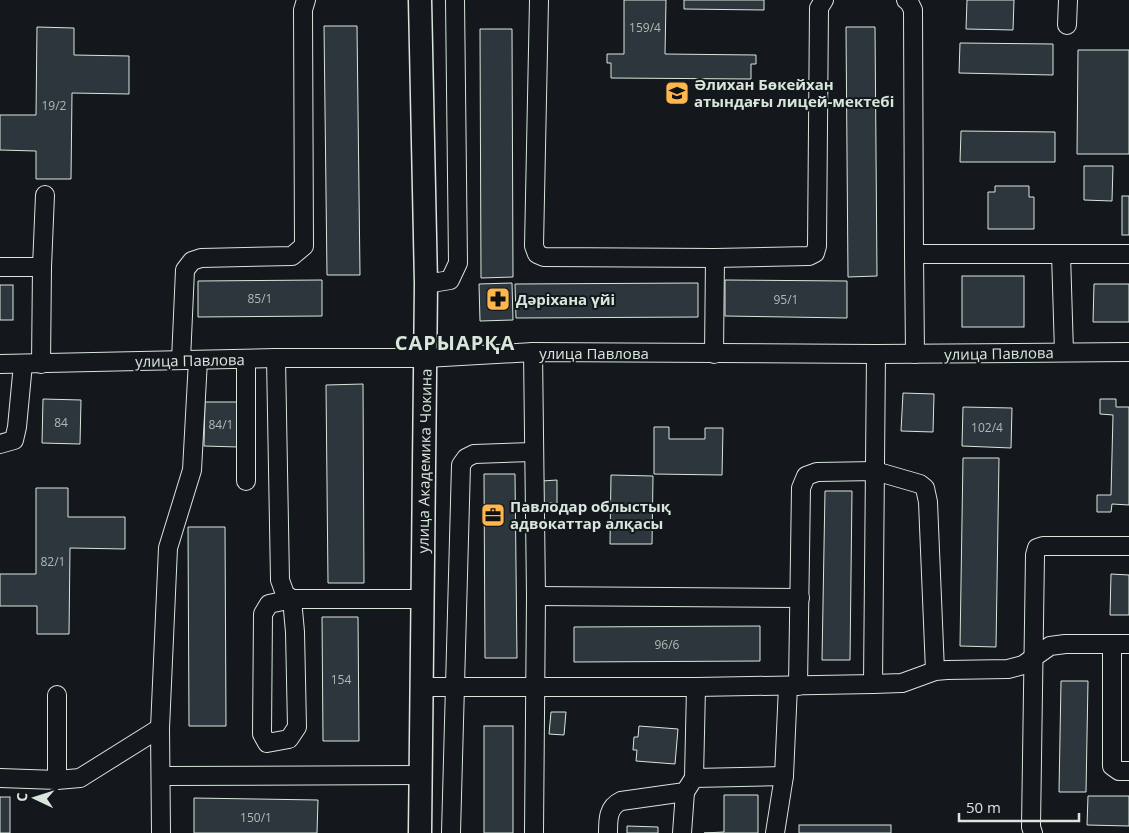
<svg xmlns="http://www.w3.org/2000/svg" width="1129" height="833" font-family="'Open Sans',sans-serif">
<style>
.building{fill:#2c363c;stroke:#d8e6dc}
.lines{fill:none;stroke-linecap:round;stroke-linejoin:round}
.minor-casing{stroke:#d8e6dc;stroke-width:20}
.major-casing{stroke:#d8e6dc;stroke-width:25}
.minor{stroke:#14181c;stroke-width:18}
.major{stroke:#14181c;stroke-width:22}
.labels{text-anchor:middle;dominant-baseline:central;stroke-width:4;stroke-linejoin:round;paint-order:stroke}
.number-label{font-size:12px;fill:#adbab4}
.poi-label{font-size:15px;font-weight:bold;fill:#d8e6dc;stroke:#14181c;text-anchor:start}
.street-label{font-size:15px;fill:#d8e6dc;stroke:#14181c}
.district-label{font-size:20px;font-weight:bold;letter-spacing:1px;fill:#d8e6dc;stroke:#14181c}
</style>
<rect width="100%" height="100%" fill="#14181c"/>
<!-- building -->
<g class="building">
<polygon points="624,0 666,0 665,54 756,55 756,64 751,64 751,79 611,78 611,63 607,63 607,54 624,54"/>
<polygon points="684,0 764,0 764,10 684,9"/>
<polygon points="967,0 1014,0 1013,30 966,29"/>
<polygon points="324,26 357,26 360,275 327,275"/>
<polygon points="37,27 74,28 74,55 129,56 129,94 72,93 71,179 36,179 36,151 0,150 0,115 36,115"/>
<polygon points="846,27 875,27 877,276 848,277"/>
<polygon points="480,29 512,29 513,277 481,278"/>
<polygon points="960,43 1053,44 1053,75 959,73"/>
<polygon points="1078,50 1129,50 1129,154 1077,154"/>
<polygon points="961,131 1055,132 1055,162 960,162"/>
<polygon points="1084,166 1113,166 1112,201 1084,200"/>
<polygon points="995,186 1029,186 1029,197 1034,197 1034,229 988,229 988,192 995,192"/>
<rect x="1122" y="196" width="7" height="39"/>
<rect x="962" y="276" width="62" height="51"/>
<polygon points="322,280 322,316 198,317 198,281"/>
<polygon points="725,280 847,281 847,318 725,316"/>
<polygon points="512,283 513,320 480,321 479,284"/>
<polygon points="698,283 698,317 516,318 515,284"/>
<polygon points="1094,284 1129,284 1129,322 1093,322"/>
<rect x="0" y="285" width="13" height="35"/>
<polygon points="363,384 364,583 328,583 326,385"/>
<polygon points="903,393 934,394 933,432 901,431"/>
<polygon points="43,399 81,400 80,444 42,443"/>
<polygon points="1100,399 1116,399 1116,407 1129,407 1129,505 1112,504 1111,512 1097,512 1097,495 1111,495 1113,415 1100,414"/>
<polygon points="205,402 239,402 238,447 204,446"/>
<polygon points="963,407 1012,408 1011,448 962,446"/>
<polygon points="654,427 669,427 669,439 705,439 705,428 723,428 722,475 654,474"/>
<polygon points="963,458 999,458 996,647 960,646"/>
<polygon points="484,474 515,474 517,658 485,658"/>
<polygon points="611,475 653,476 652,544 610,544"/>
<polygon points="557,480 557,503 542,503 542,481"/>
<polygon points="36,488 68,488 68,517 125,517 125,549 70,548 69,634 37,634 37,606 0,606 0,574 36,574"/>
<polygon points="825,491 852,491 850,660 822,660"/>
<polygon points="188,527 225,527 226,726 189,726"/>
<polygon points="1111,574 1129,575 1129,615 1110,615"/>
<polygon points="322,617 358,617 359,741 323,741"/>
<polygon points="760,626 760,661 574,662 574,627"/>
<polygon points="1061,681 1088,681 1086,792 1059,792"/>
<polygon points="551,712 566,712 564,735 549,734"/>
<rect x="484" y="726" width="29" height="107"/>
<polygon points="639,726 678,729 675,764 636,761 637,750 633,750 634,737 638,737"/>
<polygon points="724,795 758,795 758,833 704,833 724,832"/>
<polygon points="1088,796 1129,796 1129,826 1087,825"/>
<rect x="0" y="797" width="10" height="36"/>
<polygon points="194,798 318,800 317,833 194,833"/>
<rect x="799" y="825" width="92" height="8"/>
<polygon points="627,826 658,827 658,833 627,833"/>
</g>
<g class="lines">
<!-- minor casing -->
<g class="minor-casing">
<g id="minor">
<polyline points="539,0 534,246 537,254 544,257 715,258 809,256 815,253 817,246 819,8 824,0"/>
<polyline points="906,0 909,2 913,10 914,254"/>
<polyline points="1067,25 1068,0"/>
<polyline points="1061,254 1064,352"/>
<polyline points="0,267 42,267 41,364"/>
<polyline points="42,267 45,195"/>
<polyline points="426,284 450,280 458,263 455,0"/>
<polyline points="533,352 536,596 534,833"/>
<polyline points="714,354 715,258"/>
<polyline points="915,354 914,254 1129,254"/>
<polyline points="276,358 280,580 285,594 292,599 421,599"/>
<polyline points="246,359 246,481"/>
<polyline points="181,360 185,270 192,261 201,258 292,256 304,246 303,10 306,0"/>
<polyline points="0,364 276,358 426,358 533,352 876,354 1129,352"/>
<polyline points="0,444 14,440 17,427 23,364"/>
<polyline points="536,596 800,598"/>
<polygon points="292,599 295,632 297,727 289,739 267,743 262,734 263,614 269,604"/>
<polyline points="1112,644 1112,766 1119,771 1129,771"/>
<polyline points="873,684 902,683 935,671 947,670 1008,669 1023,665 1050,646 1065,644 1129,644"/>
<polyline points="798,686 801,488 806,476 817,472 875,471 920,484 925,488 928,502 935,671"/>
<polyline points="420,687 696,687 873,684 876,354"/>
<polyline points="57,695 57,780"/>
<polyline points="162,776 420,775"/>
<polyline points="0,778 57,780 80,778 160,728"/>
<polyline points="694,778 696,687"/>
<polyline points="161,833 160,728 168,548 192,470 198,360"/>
<polyline points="451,833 461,465 466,458 474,454 533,452"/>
<path d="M608 833C608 819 608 807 621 801L685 792 694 778 784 776"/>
<polyline points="682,833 685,792"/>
<polyline points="775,833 784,776 788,686"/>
<polyline points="1033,833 1031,827 1035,555 1037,548 1043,546 1129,546"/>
</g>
</g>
<!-- major casing -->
<g class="major-casing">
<polyline id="major" points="420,833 426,284 420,0"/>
</g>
<!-- minor -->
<use href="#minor" class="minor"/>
<!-- major -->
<use href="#major" class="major"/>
</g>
<!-- icons -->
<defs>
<g id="school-square" transform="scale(1.25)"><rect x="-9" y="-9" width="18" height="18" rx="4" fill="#ffb74d" stroke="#14181c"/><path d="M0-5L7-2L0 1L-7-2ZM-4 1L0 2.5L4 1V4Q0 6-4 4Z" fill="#111"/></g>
<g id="pharmacy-square" transform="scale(1.25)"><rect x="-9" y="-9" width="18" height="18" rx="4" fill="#ffb74d" stroke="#14181c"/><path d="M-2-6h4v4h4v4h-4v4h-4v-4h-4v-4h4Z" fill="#111"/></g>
<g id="office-square" transform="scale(1.25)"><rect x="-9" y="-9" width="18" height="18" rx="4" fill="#ffb74d" stroke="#14181c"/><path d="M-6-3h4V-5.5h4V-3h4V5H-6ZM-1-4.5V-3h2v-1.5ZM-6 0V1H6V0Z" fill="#111"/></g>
</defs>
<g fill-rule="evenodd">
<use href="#school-square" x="677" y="93"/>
<use href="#pharmacy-square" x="498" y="299"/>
<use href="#office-square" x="493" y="515"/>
</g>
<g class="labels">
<!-- number labels -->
<g class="number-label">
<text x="645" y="27">159/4</text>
<text x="54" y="105">19/2</text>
<text x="260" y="298">85/1</text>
<text x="786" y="299">95/1</text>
<text x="61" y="422">84</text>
<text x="221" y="424">84/1</text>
<text x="987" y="427">102/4</text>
<text x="53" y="561">82/1</text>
<text x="667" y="644">96/6</text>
<text x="341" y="679">154</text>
<text x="256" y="817">150/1</text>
</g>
<!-- poi labels -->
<g class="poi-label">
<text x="694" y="84">Әлихан Бөкейхан<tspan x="694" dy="17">атындағы лицей-мектебі</tspan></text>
<text x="516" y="299">Дәріхана үйі</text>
<text x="510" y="506">Павлодар облыстық<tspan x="510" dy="17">адвокаттар алқасы</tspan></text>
</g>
<!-- street labels -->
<g class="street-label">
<text x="594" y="353">улица Павлова</text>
<text transform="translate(999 353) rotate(-1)">улица Павлова</text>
<text transform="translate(190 360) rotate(-1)">улица Павлова</text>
<text transform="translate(424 461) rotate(-89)">улица Академика Чокина</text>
</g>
<!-- district labels -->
<g class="district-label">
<text x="455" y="342">САРЫАРҚА</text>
</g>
</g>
<!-- north arrow -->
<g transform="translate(35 798) rotate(274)" stroke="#14181c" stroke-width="4" paint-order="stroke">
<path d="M0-4L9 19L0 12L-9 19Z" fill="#d8e6dc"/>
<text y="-8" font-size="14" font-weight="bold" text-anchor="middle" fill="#d8e6dc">С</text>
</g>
<!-- scale -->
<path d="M959 813v8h120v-8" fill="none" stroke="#d8e6dc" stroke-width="2.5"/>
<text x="966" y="813" font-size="15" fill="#d8e6dc" stroke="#14181c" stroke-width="4" paint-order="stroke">50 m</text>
</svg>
